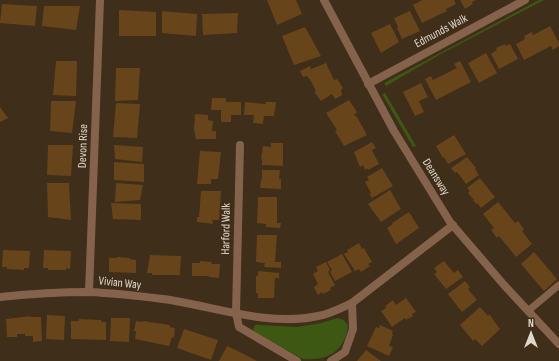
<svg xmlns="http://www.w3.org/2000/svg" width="559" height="361" font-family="'Sofia Sans Condensed',sans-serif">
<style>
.green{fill:#3d5812}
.building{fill:#68441b}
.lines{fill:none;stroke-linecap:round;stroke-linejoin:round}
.lane{stroke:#85624c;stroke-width:7}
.street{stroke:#85624c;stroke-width:8}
.labels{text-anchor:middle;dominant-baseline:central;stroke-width:3;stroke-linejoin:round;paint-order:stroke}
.street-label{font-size:12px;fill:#e1d6ca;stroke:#3e2e1a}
</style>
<rect width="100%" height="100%" fill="#3e2e1a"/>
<!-- green -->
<g class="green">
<polygon points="539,0 544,0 439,55 386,86 384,83"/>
<polygon points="385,93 416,146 413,147 382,94"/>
<path d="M337 318 344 320 348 326C345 351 328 361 303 359L255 333 253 329 255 325H259L297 327 321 323Z"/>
</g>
<!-- building -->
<g class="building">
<polygon points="267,0 296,0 302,14 277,25"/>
<polygon points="422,0 454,0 456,4 446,9 447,11 422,23 413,5"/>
<polygon points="460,0 476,0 472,2 473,4 465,9"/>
<polygon points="2,4 37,6 35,26 0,23"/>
<polygon points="44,6 80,6 76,30 42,26"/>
<polygon points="119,10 156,12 156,36 119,36"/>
<polygon points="162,11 197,14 196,36 162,33"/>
<polygon points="410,11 420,31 402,39 397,28 398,27 394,18"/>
<polygon points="238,13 237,33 203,35 202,14"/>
<polygon points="390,24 399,42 381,53 371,33"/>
<polygon points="550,26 559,43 559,46 553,50 551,46 524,60 516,44 525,39 524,36 532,32 533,35"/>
<polygon points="305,27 321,56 294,65 282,36"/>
<polygon points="505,44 506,46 510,44 518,59 499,69 491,54 497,50 496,48"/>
<polygon points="486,53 497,73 479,83 468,63"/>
<polygon points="56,61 77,61 76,96 53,95"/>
<polygon points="460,61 471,82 436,100 425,79 431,76 433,80 457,68 454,64"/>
<polygon points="326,63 334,80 337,79 343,88 341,90 342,95 335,99 332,94 321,101 314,92 316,91 311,81 307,76 303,77 300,71 310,66 311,69"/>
<polygon points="116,68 140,68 138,100 115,101"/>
<polygon points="421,83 428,97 419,101 424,112 415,116 403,92"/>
<polygon points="212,98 226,98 226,102 241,102 241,115 231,115 231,122 221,122 221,110 211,110"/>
<polygon points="349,100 357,112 354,115 357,117 367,135 344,146 335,131 337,130 326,113"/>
<polygon points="51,101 76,101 72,133 50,131"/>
<polygon points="245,102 265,104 266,102 276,102 274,116 264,116 263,124 253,123 254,115 244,115"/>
<polygon points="116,103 140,104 137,138 113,137"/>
<polygon points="0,107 8,118 0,122"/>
<polygon points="195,114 208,115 208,120 213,121 212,131 216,131 216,139 196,139 194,129"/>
<polygon points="454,135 466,154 448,164 444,157 443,158 436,146"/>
<polygon points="372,142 376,148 372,150 379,164 368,170 367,168 365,170 363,165 360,167 354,152"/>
<polygon points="271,143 283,143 283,166 262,165 262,159 261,159 263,146 271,147"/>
<polygon points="48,145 73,145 71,176 47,175"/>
<polygon points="114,145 143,147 142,162 115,159"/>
<polygon points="200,151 221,152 218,179 211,179 211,184 197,184"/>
<polygon points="467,157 476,168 475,169 479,175 466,184 457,172 455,173 451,168"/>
<polygon points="114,162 144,164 144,182 114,180"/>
<polygon points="382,168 393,186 372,198 369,194 371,193 365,182 369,180 367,177"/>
<polygon points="262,170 280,170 279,179 281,179 281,189 260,188 261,179 262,179"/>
<polygon points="480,178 495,197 481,208 477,203 476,204 473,200 474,198 473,199 468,193 470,191 467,188"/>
<polygon points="47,183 69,183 71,220 48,217"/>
<polygon points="116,183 143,185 140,200 115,202"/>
<polygon points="390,190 401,209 381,222 368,204"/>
<polygon points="201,191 221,191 219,220 212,220 213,224 197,222 197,217 199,217"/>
<polygon points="258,197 277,197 277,223 281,223 280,228 266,227 266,224 257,223"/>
<polygon points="498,202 515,223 518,221 524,229 522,231 532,244 516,257 499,236 497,238 491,230 494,228 483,214"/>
<polygon points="111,203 141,204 141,220 113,219"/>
<polygon points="409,212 419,228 396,244 387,228 393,224 392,223"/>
<polygon points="257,235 277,235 275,262 281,262 281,268 264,267 265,263 256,262"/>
<polygon points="359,243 362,249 364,248 372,262 368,264 370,266 361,272 359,269 355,271 344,254 348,252 347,250"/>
<polygon points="3,250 30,251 29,268 24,268 24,270 7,269 7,267 2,267"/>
<polygon points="44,250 71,251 70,269 66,268 66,270 48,270 48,268 43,268"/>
<polygon points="534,252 557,279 544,291 521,264"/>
<polygon points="342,254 352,272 335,281 330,272 332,270 327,262"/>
<polygon points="150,255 181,256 180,275 152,275 152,273 147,273"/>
<polygon points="117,257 129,258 129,259 136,260 136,273 109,272 109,258 117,258"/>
<polygon points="200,261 212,262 211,264 220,264 219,278 209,277 209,276 192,276 192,263 200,263"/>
<polygon points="444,261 454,273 458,270 463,277 446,289 434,274 437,272 434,268"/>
<polygon points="326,262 330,270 328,272 335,285 330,288 331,290 323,294 322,292 318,295 314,287 318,284 313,274 318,271 316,267"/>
<polygon points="258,271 279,273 279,278 275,278 274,298 258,298 258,293 256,293 256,276 258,276"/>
<polygon points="465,281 470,287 468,289 477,300 462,312 448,294"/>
<polygon points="406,298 416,312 412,314 413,316 406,320 405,318 392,327 381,311 386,308 385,306 393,300 396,305"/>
<polygon points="480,307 488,316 489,314 500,329 482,346 475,339 473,341 460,325"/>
<polygon points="47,315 65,316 64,340 46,339"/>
<polygon points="30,316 30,317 41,317 42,341 33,342 33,336 25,336 25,334 17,334 17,337 7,337 6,319"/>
<polygon points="111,318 130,318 129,342 110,341"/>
<polygon points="79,319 101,320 101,322 106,322 106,340 71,339 71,321 79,321"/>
<polygon points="136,321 143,322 143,321 170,325 170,327 175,328 174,338 172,337 169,346 135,339 136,331 134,331"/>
<polygon points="380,325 393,331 392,334 393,335 389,346 393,347 389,356 367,346 376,327 379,328"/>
<polygon points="184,329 218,340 211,360 177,348"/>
<polygon points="227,346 242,353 257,361 219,361"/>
<polygon points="366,350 381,361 357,361"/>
</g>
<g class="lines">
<!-- lane -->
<polyline class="lane" points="528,311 559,285"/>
<!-- street -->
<g class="street">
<polyline points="324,0 394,131 450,222 504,285 559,344"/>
<polyline points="368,84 525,0"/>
<polyline points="240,145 236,313 239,327 297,361"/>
<polyline points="89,292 100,0"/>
<path d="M0 297C29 294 58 292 88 292 112 293 139 296 163 299 214 306 267 327 318 316 330 314 341 308 352 303L453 225"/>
<polyline points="331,361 345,352 353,329 352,303"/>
</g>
</g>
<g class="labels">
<!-- street labels -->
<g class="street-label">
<text transform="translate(441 31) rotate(-28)">Edmunds Walk</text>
<text transform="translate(83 146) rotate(-88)">Devon Rise</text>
<text transform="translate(436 177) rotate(58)">Deansway</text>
<text transform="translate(226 229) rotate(-89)">Harford Walk</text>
<text transform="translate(120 283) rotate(6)">Vivian Way</text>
</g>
</g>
<!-- north arrow -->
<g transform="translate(531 333)" stroke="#3e2e1a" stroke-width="3" paint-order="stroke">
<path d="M0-3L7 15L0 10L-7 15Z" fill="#e1d6ca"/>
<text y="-6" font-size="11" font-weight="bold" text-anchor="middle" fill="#e1d6ca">N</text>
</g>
</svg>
